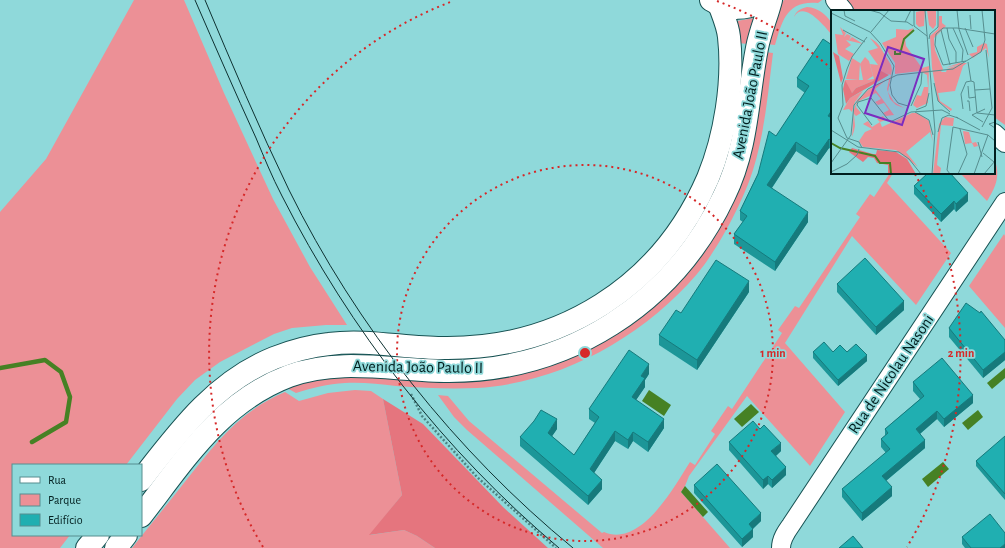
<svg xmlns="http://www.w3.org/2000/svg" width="1005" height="548" font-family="'Alegreya Sans',sans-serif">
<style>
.green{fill:#ec9096}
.forest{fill:#e5757e}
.water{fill:#468124}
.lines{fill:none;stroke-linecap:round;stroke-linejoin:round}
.stream{stroke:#468124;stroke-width:4.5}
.street-casing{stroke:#175253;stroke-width:20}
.secondary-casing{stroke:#175253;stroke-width:24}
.path{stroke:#4c8282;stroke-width:2.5;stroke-dasharray:2 2;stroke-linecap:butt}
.street{stroke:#fff;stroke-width:18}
.secondary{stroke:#fff;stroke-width:22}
.tram{stroke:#0e3131;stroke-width:1}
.wall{fill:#1c9698}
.shaded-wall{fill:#167a7c}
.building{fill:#20afb1;stroke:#167a7c}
.ring{fill:none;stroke:#d62828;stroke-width:2;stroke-dasharray:2 4}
.labels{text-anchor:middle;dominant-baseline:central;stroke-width:3.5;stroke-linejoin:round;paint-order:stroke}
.street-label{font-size:16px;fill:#001e1e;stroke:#8fd9da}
.inset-river{fill:none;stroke:#468124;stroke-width:2}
.inset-road{fill:none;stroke:#568e8f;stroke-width:1}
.view{fill:#7b2cbf;fill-opacity:0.15;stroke:#7b2cbf;stroke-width:2}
.inset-edge{fill:none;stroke:#001e1e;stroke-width:2}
.centre{fill:#d62828;stroke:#8fd9da;stroke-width:2}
.ring-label{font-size:12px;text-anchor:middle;font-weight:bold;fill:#d62828;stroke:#8fd9da;stroke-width:3.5;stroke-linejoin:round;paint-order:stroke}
</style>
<rect width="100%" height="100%" fill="#8fd9da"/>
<!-- green -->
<g class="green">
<polygon points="134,0 184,0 224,93 273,199 310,267 347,325 326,325 292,328 274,334 220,362 195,380 177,399 126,465 13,465 13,535 70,535 60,548 0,548 0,212 46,159"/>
<path d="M784 0H822L818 3C786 0 782 22 775 45L766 44 780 5Z"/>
<polygon points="846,0 1005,0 1005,125 994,117 994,11 855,11"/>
<path d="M807 7C819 8 825 14 832 23V35C824 26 804 0 794 17 796 11 800 9 807 7Z"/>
<polygon points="754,18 747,44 739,43 737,21"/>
<path d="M765 52 773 53C768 92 765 132 753 170 743 202 718 249 697 274 643 337 561 383 477 388 450 389 423 388 396 386 379 384 362 382 345 383 328 384 311 388 296 393L285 387 332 376 515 374 702 253Z"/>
<path d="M994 158C1001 175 996 187 987 201L960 173H994Z"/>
<path d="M890 173H893L887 183 951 253 916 305 852 236 785 343 845 412 810 466 747 396 689 476 685 486 681 492 730 548H603L467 430 454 417 438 395 448 396 469 421 602 533 604 532C641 548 674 487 690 462L695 465 715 434 711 431 728 406 732 409 782 333 778 330 795 306 799 308 860 217 856 214 870 194 874 197Z"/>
<polygon points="1004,234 1005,236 1005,328 969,286"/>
<path d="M355 390 371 391 383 399 402 495 370 535 404 530 417 536 435 548H132C149 526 167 505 184 483 215 444 238 412 285 392L299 401 328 393Z"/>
</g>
<!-- forest -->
<polygon class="forest" points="383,399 423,424 503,507 548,548 435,548 417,536 404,530 369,535 402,495"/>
<!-- water -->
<g class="water">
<polygon points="1005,368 1005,378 992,389 987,383"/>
<polygon points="649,390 671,405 664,416 642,401"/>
<polygon points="751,404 759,412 742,427 734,419"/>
<polygon points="978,410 983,417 968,430 962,423"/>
<polygon points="943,462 949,469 928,487 922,479"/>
<polygon points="685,486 708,512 703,517 681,492"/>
</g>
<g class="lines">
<!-- stream -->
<polyline class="stream" points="0,368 45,360 61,372 70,397 66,422 32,442"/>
<!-- street casing -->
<g class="street-casing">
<g id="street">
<polyline points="835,0 844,11"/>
<polyline points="994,133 1005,143"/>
<path d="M781 548C781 539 786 532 791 525L1005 202"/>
</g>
</g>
<!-- secondary casing -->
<g class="secondary-casing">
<g id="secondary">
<path d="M711 0C728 11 747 10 764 0"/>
<path d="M141 480C179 431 215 382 274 358 292 351 310 346 329 344 366 339 405 348 442 348 560 350 661 287 708 178 725 137 734 82 729 37 728 26 723 15 719 4"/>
<path d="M141 516C184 461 220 402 289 376 341 357 395 371 449 371 568 371 673 304 724 196 748 147 747 100 757 48 760 32 767 16 771 0"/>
<polyline points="87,548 98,535"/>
<polyline points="116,548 126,535"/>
</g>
</g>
<!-- path -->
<polyline class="path" points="411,394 422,416 477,477 556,548"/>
<!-- street -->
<use href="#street" class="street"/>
<!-- secondary -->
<use href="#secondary" class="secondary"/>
<!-- tram -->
<g class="tram">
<path d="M195 0C215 46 235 92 256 138 264 157 272 177 282 196 350 330 444 451 559 548"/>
<path d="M205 0C232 64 259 128 289 190 356 326 456 452 573 548"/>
</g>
</g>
<!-- wall -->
<g class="wall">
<polygon points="832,45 832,150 829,148 817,165 796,151 772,188 808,222 775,271 734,244 734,234 743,222 740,220 740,211 776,136 805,93 797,87 797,78"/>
<polygon points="914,186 968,201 956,212 954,209 941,222 914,194"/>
<polygon points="837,284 904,310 876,335 837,292"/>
<polygon points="749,292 697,370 659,345 659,335 681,313"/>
<polygon points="949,328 1005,340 1005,360 983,378 949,337"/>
<polygon points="813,352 847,352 867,361 838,386 813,358"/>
<polygon points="649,374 645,380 645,387 636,400 664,428 648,452 633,441 628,449 615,441 594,473 602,489 588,505 520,446 520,437 557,429 552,436 574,455 595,423 589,419 589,409"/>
<polygon points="913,382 973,403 944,427 937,419 920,434 925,448 886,481 892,496 862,521 842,497 842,489 886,453 881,447 881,439 885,436 885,429 920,399 913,391"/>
<polygon points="1005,437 1005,500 976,466 976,461"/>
<polygon points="729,442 781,451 776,456 786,475 772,488 768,484 763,489 729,450"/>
<polygon points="694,485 761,521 753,529 753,537 742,547 694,493"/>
<polygon points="962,537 1005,548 965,548 962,544"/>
</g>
<!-- shaded-wall -->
<g class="shaded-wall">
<polygon points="832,110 832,120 828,116"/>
<polygon points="829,139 829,148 817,165 817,156"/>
<polygon points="796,142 796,151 767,195 767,185"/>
<polygon points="968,193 968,201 956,212 956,204"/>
<polygon points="954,201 954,209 941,222 941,214"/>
<polygon points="808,212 808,222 775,271 775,262"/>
<polygon points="749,281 749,292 697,370 697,360"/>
<polygon points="904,301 904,310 876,335 876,327"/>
<polygon points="1005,352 1005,360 983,378 983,370"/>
<polygon points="867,355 867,361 838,386 838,380"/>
<polygon points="649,364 649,374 645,380 645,387 632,406 632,397 641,376"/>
<polygon points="973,395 973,403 944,427 944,419"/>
<polygon points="937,411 937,419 916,437 916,429"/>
<polygon points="557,419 557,429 548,442 548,433"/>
<polygon points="664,419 664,428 648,452 648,442"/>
<polygon points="615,431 615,441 590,479 590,469"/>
<polygon points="633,432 633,441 628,449 628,440"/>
<polygon points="925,440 925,448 882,484 882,476"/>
<polygon points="781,443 781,451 771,460 771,451"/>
<polygon points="786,467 786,475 772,488 772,480"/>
<polygon points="768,476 768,484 763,489 763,480"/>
<polygon points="602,480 602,489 588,505 588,496"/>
<polygon points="892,487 892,496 862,521 862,513"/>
<polygon points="761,513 761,521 749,532 749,524"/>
<polygon points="753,529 753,537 742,547 742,539"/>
<polygon points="1005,544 1005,548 1000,548"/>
</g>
<!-- building -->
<g class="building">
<polygon points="823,39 832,45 832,65 830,69 832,70 832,110 828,116 832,118 832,141 829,139 817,156 796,142 767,185 808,212 775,262 734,234 747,216 740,211 758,174 769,131 776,136 809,86 797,78"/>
<polygon points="928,173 950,173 968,193 956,204 954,201 941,214 914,186"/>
<polygon points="865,258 904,301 876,327 837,284"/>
<polygon points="716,260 749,281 697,360 659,335 676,310 681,313"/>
<polygon points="966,303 980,313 981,311 1005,340 1005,352 983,370 949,328"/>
<polygon points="824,342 833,352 840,345 847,352 856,344 867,355 838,380 813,352"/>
<polygon points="629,350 649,364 641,376 645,378 632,397 664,419 648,442 633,432 628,440 615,431 590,469 602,480 588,496 520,437 534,421 541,410 557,419 548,433 574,455 599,417 589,409"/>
<polygon points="942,358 973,395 944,419 937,411 916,429 925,440 882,476 892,487 862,513 842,489 890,449 881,439 888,433 885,429 924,396 913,382"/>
<polygon points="753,421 760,429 764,425 781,443 771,451 786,467 772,480 768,476 763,480 729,442"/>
<polygon points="1005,436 1005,494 976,461"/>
<polygon points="717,464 761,513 749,524 753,529 742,539 694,485"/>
<polygon points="990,514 1005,533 1005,544 1000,548 971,548 962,537"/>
<polygon points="853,536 863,548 839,548"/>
</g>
<!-- distance rings -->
<g class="ring">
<circle cx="585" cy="353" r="188"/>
<path d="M263 547A376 376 0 0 1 453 1M717 1A376 376 0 0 1 832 69M915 174A376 376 0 0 1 907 547"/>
</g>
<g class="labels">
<!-- street labels -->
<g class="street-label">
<text transform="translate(750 95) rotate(-79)">Avenida João Paulo II</text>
<text transform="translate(418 367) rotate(1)">Avenida João Paulo II</text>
<text transform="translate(891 374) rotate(-56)">Rua de Nicolau Nasoni</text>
</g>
</g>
<!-- overview -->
<g transform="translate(831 10)">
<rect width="164" height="164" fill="#8fd9da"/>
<path d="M94 0 93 16 88 17 85 14V2ZM96 0 105 1V15L102 19 98 15ZM108 6H111V13L115 16 103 28 104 40 112 59 110 62H115L116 59 127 55 114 58 128 53H136L132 56 124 81 107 83 109 91 121 99 120 101 107 91 101 58 99 26 107 19ZM9 17 15 23 13 27 16 24 20 26 18 30 21 27 32 34 15 30 20 35 14 39 23 44 18 51 7 44 4 24 12 25ZM83 18 74 28 75 36 91 58 98 56 97 93 86 98 82 95 86 85 90 86 93 77H97L96 65 89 61 64 64V53L51 33 65 27V19L77 20ZM39 28 45 32 48 35 60 55 61 60 57 82 63 92 73 98 65 95 59 89 56 79 58 70H55L44 79 63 105 55 106 52 103 58 100 53 93 47 95 44 92 50 89 45 83 26 92 25 97 30 103 25 106 23 104 24 116 23 121 21 127 23 100 26 90 37 80 54 70 58 69 60 65 50 62 42 71 25 78 21 83 18 80 14 70H32L29 54 34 47 38 51 42 66 36 70 43 69 39 54 47 55 37 41 47 38ZM153 33 156 34 158 48 155 38 142 48 138 44 146 42V37ZM21 48 29 53 28 70 15 69ZM32 81 24 92 21 102 18 99 12 100 19 88ZM81 103H86L98 111 102 132 99 122 75 142 87 157 65 140 32 137 28 131 34 122 41 119 32 114 37 111 41 117 49 112 46 109 52 106 55 110 49 112 51 117ZM114 107 123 108 122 116 110 115 106 155 110 158 109 164H102L108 114ZM132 121 138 122 141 133 145 132 147 136 143 137 141 133 134 134Z" fill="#ec9096"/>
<path d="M2 42 8 46 12 68 10 73ZM50 61 58 65 19 88 15 94 12 79 14 70 21 83 25 78 42 71ZM21 138 42 144H45L46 140 65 142 76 149 85 164H57V155L46 153 43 148 37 147 32 152 18 142Z" fill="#e5757e"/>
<path class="inset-river" d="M64 41V44H69L73 29 83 20M0 133 9 138 44 146 49 153H59L60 164"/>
<path class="inset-road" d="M13 0 14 6 24 11M38 0 49 3 60 11 76 12 82 16M83 0V16L96 26M94 0 104 121 101 164M126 0 128 19 137 45M0 3 39 22 49 33 63 56 59 75 61 85 67 93 77 96M139 5 140 19M74 12 80 0M116 18 118 29 125 42V53M122 18 132 40 131 52M134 18 142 37M12 20 34 32M110 20 119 55M40 22 58 0M98 29 99 24 107 17V0M135 51 112 55 104 35 105 24 112 18H126L164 24M137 52 140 71M140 71 143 72 146 103M103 73 107 91 119 102M137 76 138 88 145 87M144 80 159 79M136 91H138L139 101M80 96 90 74 91 62M132 99 130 84 135 72 140 71M85 100 95 96 98 83M80 102 111 100 119 104M84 102 98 110 102 125M146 103 164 105M141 105 154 99M141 105 152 112M125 107 149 120M164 112 158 114 164 118M41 115 26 95 27 92 40 88 59 112 80 102M151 117 161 98 155 40M0 120 27 137 68 142 78 149 90 164M107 122 111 108 118 105 127 108M147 132 151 147M31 138 28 132 16 128 7 108 12 95 11 75 16 59 21 47 36 27M152 143 163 152M0 153 20 125 23 95 37 79 66 65 122 59 150 42 154 30 151 0M0 162 16 154 26 145 28 139M119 164 116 160 122 117 157 125 164 131M127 164 136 144 129 119M143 164 157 125M153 164 164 151"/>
<path class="view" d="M57 37 93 49 71 115 34 103Z"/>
<rect width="164" height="164" class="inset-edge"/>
</g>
<circle cx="585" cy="353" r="6" class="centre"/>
<g class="ring-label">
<text x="773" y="357">1 min</text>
<text x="961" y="357">2 min</text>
</g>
<!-- legend -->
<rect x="12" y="464" width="130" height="72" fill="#8fd9da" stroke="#568e8f"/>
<rect x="20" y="477" width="20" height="6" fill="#ffffff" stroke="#568e8f"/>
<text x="48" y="484" font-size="12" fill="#001e1e">Rua</text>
<rect x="20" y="494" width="20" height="12" fill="#ec9096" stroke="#568e8f"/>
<text x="48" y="504" font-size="12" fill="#001e1e">Parque</text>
<rect x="20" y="514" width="20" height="12" fill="#20afb1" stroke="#568e8f"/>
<text x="48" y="524" font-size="12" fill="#001e1e">Edifício</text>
</svg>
